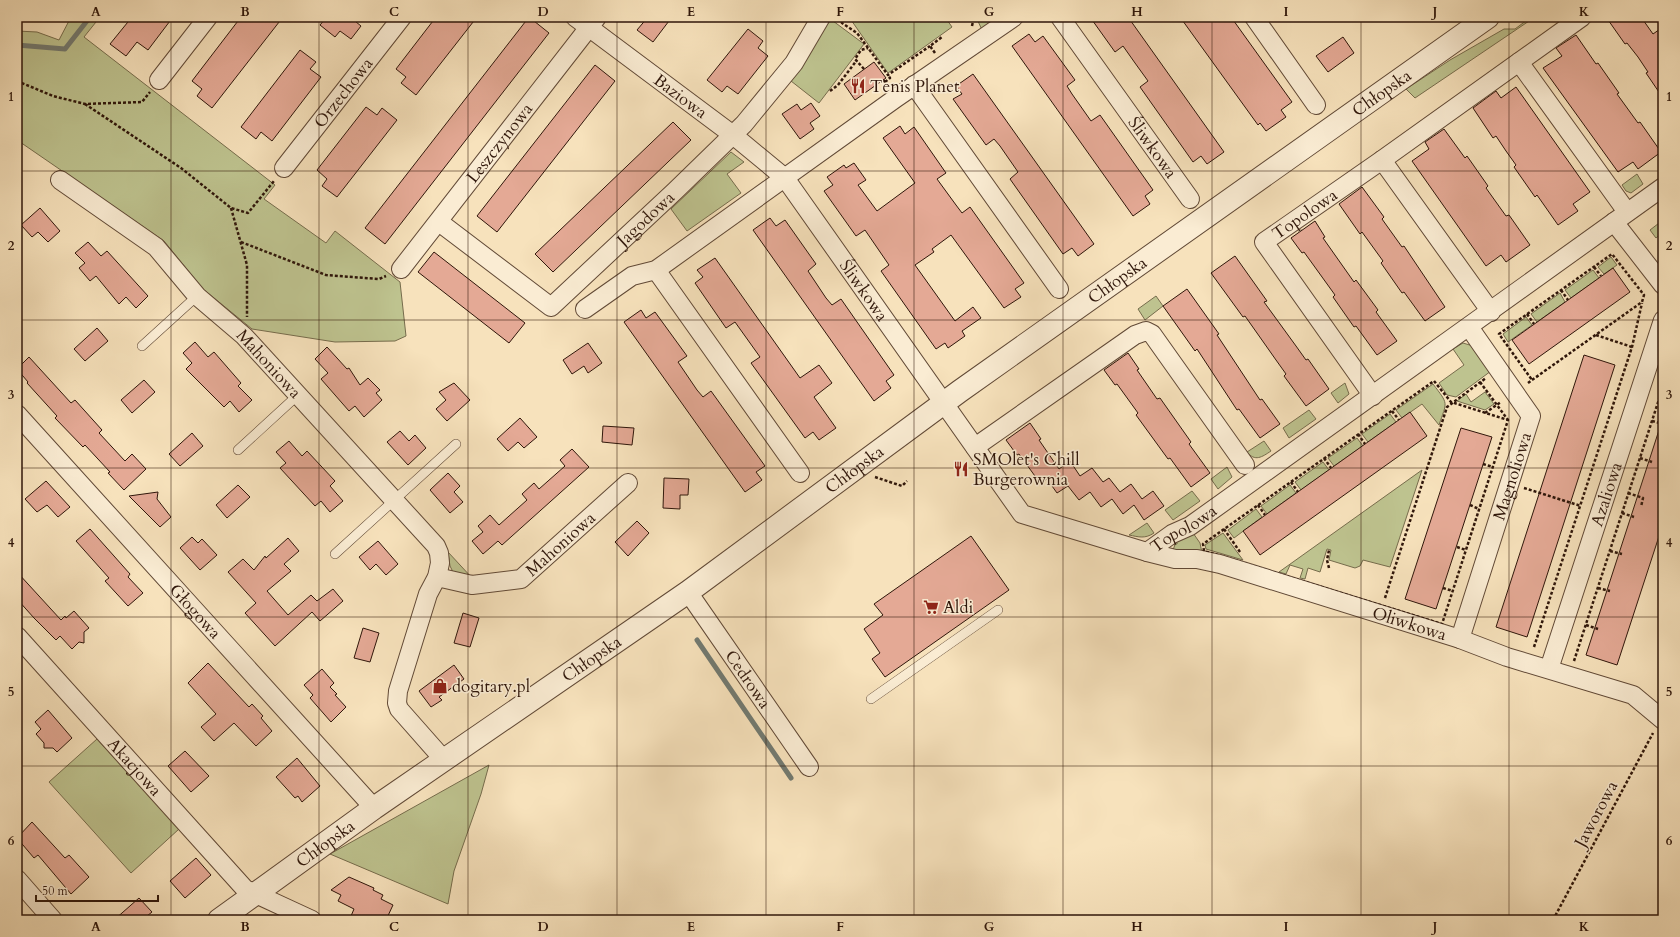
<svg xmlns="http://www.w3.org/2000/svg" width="1680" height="937" font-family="Cardo,serif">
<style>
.green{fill:#bec38f;stroke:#766c4c}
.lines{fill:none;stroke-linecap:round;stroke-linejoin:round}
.stream{stroke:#727a71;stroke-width:5}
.building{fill:#e4a995;stroke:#2f160a}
.service-casing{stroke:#614936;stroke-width:10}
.minor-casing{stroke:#614936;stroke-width:20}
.tertiary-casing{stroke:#614936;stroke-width:24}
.path{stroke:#2f160a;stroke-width:2.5;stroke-dasharray:3 2;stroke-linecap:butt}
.service{stroke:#faecd3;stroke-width:9}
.minor{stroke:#faecd3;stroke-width:18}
.tertiary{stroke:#faecd3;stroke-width:22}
.grid{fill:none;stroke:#2f160a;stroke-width:1;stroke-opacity:0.55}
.labels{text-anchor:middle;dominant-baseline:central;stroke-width:3;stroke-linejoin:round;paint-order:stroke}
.poi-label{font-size:17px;fill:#2f160a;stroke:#faecd3;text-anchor:start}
.street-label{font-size:17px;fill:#2f160a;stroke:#faecd3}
.neatline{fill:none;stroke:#2f160a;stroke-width:1.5}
.grid-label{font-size:13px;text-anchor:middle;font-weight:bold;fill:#2f160a}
</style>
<rect width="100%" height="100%" fill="#f7e2bc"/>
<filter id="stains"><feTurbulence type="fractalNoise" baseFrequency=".005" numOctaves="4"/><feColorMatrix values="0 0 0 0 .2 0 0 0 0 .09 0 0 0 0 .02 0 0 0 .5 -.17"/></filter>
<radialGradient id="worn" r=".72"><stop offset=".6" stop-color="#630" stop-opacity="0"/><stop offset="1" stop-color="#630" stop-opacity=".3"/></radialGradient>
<!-- green -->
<g class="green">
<polygon points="71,17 100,17 84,37 275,185 264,199 326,243 335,231 400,282 406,336 395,341 335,342 252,329 203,289 164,241 20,142 17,143 17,31 37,32 59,40"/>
<polygon points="849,17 945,17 952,27 888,73"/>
<polygon points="979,17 1001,17 982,30 977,19"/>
<polygon points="1531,17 1535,17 1415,98 1406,89 1450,60 1504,29 1515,29"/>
<polygon points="829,18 864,44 819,103 791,81"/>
<polygon points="731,152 744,162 727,174 741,193 687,231 671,209"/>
<polygon points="1637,174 1643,184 1631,193 1626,191 1622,185"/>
<polygon points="1663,220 1663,232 1656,238 1650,230"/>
<polygon points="1611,257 1617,265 1604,274 1598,267"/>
<polygon points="1593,270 1599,278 1571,298 1565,290"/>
<polygon points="1560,293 1565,302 1537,322 1531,314"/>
<polygon points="1156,296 1163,306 1145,320 1138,309"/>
<polygon points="1526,317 1532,325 1508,342 1503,334"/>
<polygon points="1463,343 1473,346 1491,371 1456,397 1447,395 1439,383 1464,365 1453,349"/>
<polygon points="1345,383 1349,394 1338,403 1331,393"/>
<path d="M1433 384C1449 405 1447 401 1439 425L1422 404 1402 418 1396 410Z"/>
<polygon points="1485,392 1494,404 1485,410 1457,401 1466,394 1471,402"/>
<polygon points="1309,410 1316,419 1289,438 1283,428"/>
<polygon points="1390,414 1396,422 1368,442 1362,434"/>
<polygon points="1357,438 1363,446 1334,466 1328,458"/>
<path d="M1264 441 1271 451C1262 457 1255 462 1247 452Z"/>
<polygon points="1323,462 1329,470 1301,490 1295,482"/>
<polygon points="1227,467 1232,477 1218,489 1211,479"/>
<polygon points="1422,470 1390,567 1363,560 1360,566 1355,568 1329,560 1331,550 1327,549 1320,572 1308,568 1305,579 1300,578 1303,569 1290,565 1286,574 1279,572"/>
<polygon points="1290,485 1296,493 1267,514 1261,506"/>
<polygon points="1192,491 1200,501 1173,520 1165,510"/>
<polygon points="1256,509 1262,517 1234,538 1228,530"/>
<path d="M1147 523 1154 533C1145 539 1139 537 1129 535Z"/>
<polygon points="1193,533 1200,543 1202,553 1173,550 1176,542"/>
<polygon points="1223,533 1243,560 1206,549 1205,545"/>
<polygon points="448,552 473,579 454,574 450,566"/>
<polygon points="97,739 179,829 131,873 49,782"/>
<polygon points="489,765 481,794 454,871 448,904 330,854"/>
</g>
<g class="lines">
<!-- stream -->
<g class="stream">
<polyline points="17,45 65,49 90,17"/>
<polyline points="697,640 791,778"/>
</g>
</g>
<!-- building -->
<g class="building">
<polygon points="132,17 173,17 148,50 137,42 126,56 110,44"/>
<polygon points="241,17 283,17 212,108 197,96 202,89 192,81"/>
<polygon points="323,17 350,17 361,26 351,39 340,31 335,37 320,25 325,19"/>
<polygon points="436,17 477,17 416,95 401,83 406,77 396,69"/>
<polygon points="529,17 549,33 385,244 365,228"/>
<polygon points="648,17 672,17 653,42 637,30"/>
<polygon points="1090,17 1128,17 1224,152 1207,164 1201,156 1193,162 1140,87 1148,81 1135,63 1123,46 1115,52"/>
<polygon points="1180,17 1231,17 1292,102 1281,110 1286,117 1266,131 1260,123 1258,125"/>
<polygon points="1606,17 1641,17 1653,34 1663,27 1663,98 1646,73 1648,72 1638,57 1627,43 1625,44"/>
<polygon points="748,29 763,41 758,48 768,56 738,94 727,86 722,92 707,80"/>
<polygon points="1029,34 1035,42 1043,36 1075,80 1067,86 1072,94 1091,121 1100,115 1153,190 1145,196 1150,204 1133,216 1012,46"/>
<polygon points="1576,35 1596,64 1598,63 1619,93 1617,94 1638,123 1640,122 1661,152 1638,169 1633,162 1618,172 1543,68 1562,56 1556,48"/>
<polygon points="1343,37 1354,53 1328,72 1316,56"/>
<polygon points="300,50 316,62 310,69 321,77 272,141 261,132 256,139 241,127"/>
<polygon points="874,62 886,78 855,100 844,84"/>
<polygon points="595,65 615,81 497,232 477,216"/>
<polygon points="973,74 1094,244 1078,256 1072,248 1063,254 1010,179 1018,172 1000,146 994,139 986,145 953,99 962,94 956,86"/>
<polygon points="1516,87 1590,192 1573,204 1578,211 1558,225 1537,195 1535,197 1514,167 1516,165 1506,151 1496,136 1493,138 1473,108 1496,91 1501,98"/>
<polygon points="811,103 820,116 810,123 814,129 800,139 782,114 797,104 801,110"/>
<polygon points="366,107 377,115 382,108 397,120 337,197 322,186 327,179 317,170"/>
<polygon points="673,122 691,140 553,272 535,254"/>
<polygon points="900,126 905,134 914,127 946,173 937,179 956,205 962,213 970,207 1024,283 1015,289 1021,297 1004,308 951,235 932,249 934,252 915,265 955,321 973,307 981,318 962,331 965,336 948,348 945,343 936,349 881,271 889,265 865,230 856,236 824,191 833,185 827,177 844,165 846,168 854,163 866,180 858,185 877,211 915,183 883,138"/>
<polygon points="1444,129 1465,158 1467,156 1488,186 1486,188 1506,216 1509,215 1530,245 1506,262 1501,255 1486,266 1412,161 1429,149 1425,142"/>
<polygon points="1362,187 1384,217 1382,219 1402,247 1404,246 1445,307 1425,321 1404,292 1402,293 1381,263 1383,261 1362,232 1360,234 1339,204"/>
<polygon points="40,208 60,231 48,242 38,232 32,237 21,225"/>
<polygon points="770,218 776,226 785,220 816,264 808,271 826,298 832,305 841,299 894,375 886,381 891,388 874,401 753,230"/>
<polygon points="1315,221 1325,237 1323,238 1354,282 1356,280 1378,310 1376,312 1397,341 1377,355 1356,326 1354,327 1333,297 1335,295 1304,252 1302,253 1291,238"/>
<polygon points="88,242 101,256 107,251 148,296 136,308 126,297 119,304 96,276 90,281 79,268 85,263 75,253"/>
<polygon points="434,252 525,323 509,343 418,272"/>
<polygon points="1235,256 1267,301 1264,302 1296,346 1306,360 1308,359 1329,389 1306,406 1284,376 1286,374 1276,360 1245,316 1243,317 1211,273"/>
<polygon points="715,258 800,378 819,365 832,383 814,397 836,428 819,440 813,432 805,438 751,363 760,357 735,322 726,328 695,283 703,277 697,270"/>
<polygon points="1613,268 1630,292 1529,364 1512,340"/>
<polygon points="1187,289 1219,334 1217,335 1260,400 1262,399 1280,424 1260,438 1239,409 1237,410 1197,349 1195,351 1163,306"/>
<polygon points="641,310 646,318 655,312 687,356 678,362 697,390 703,397 711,391 765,466 756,472 762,480 745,492 624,322"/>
<polygon points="97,328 108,341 85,361 74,349"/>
<polygon points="195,342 208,357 214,352 241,383 238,386 252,400 239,412 230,401 224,407 186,369 192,363 183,353"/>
<polygon points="588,343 602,363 588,373 584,366 572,374 563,360"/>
<polygon points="327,347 347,369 349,368 360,385 368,378 380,390 376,393 382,400 364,417 355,406 349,411 321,379 328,373 315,359"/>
<polygon points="1128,353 1139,369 1137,370 1157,399 1160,398 1191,442 1189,444 1210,473 1191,487 1170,458 1168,459 1136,415 1138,413 1117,384 1115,385 1104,370"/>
<polygon points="1584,355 1615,365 1527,637 1496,627"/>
<polygon points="29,357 71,403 75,400 102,430 99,433 125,461 132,454 146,469 124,490 108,473 110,472 85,445 83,447 55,418 57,416 27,383 28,382 17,369"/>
<polygon points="144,380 155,392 132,413 121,400"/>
<polygon points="454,383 470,400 447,421 436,409 446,400 439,392"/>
<polygon points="1410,412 1427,436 1260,555 1243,531"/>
<polygon points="520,418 537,437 524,448 518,442 508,451 497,439"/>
<polygon points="1030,423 1041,439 1039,440 1059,469 1070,461 1080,476 1092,468 1103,482 1109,478 1120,492 1131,484 1142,499 1153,491 1164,506 1144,520 1134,505 1123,514 1112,499 1101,507 1090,492 1079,500 1068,486 1057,493 1047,479 1040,483 1019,454 1017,455 1006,440"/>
<polygon points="603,426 634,428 632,445 602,442"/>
<polygon points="1660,427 1663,427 1663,524 1617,665 1586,655"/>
<polygon points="1461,428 1492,437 1436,609 1405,599"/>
<polygon points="400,431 409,441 415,435 426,448 408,465 387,442"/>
<polygon points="192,433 203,446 180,466 169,454"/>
<polygon points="289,441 302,456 307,451 335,481 330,486 343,501 330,512 321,501 315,506 280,468 286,463 276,452"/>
<polygon points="572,449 589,467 502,545 498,541 483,554 472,541 483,532 478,526 490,515 499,525 527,500 522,494 534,483 539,489 565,466 560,460"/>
<polygon points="448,473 460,486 454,492 463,502 450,513 430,490"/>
<polygon points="664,478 689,479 688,495 680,495 680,509 663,508"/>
<polygon points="46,481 70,507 58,517 47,505 37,512 25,499"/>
<polygon points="238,485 250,497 227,518 216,505"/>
<polygon points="158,492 157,499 171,517 160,527 129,496"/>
<polygon points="637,521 649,533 628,556 615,542"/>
<polygon points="90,529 130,574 128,577 143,593 128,606 105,581 109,578 76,541"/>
<polygon points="971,536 1009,590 885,677 872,659 880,653 864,629 883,615 874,604"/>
<polygon points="192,537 198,543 202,539 217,555 200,570 180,548"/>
<polygon points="288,538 299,551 284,564 291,571 267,591 288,615 311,595 317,601 333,589 343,601 320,621 312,612 275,646 245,613 256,603 228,572 243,559 254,570 265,556 266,558"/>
<polygon points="378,541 398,564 386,575 376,564 370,570 359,557"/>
<polygon points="17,572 61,620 65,616 66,618 74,611 89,628 84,632 84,643 79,642 72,649 60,636 56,640 34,618 17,599"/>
<polygon points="463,613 479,618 470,647 454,643"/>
<polygon points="363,628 379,633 370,662 354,658"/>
<polygon points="208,663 249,707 252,704 263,716 261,718 272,731 256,746 234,723 214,741 201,727 216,714 188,683"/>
<polygon points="454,665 464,679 439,697 442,700 431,707 419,691"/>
<polygon points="322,669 334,683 330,687 337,694 335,695 346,707 331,722 310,698 313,695 304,685"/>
<polygon points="48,710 72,738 57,752 53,748 44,748 44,743 36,734 41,729 35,722"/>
<polygon points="185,751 209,776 191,792 168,766"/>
<polygon points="297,758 320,786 302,802 298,796 295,798 276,777"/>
<polygon points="32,822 65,858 69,855 89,877 71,894 38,855 34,858 17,838"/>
<polygon points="196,858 211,875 185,898 170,881"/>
<polygon points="349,877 374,888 373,890 383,895 381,899 393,905 386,920 359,920 351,916 354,909 338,901 341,895 331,890"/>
<polygon points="139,898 152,912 142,920 114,920"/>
</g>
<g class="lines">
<!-- service casing -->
<g class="service-casing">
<g id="service">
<polyline points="142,346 197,296"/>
<polyline points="238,450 298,395"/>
<polyline points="335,554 456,444"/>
<polyline points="871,699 998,610"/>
</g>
</g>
<!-- minor casing -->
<g class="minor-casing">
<g id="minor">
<path id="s1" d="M575 17 733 135 785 178 1022 514 1147 552 1172 534 1190 526 1663 187"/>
<path id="s2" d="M1060 17 1190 199"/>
<polyline points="1254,17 1316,105"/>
<polyline points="1519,62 1627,212"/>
<polyline points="159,80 208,17"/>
<polyline points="914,85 1059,289"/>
<polyline points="1382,160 1491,312"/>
<path id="s3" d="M284 168 402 17"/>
<path id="s4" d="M60 180 156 247 197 296 244 336 436 546 439 553 440 563 437 577 428 594 398 691 397 703 399 709 444 760"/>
<path id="s5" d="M439 222 551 307 675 191 744 124 794 63 821 17"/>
<polyline points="1614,222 1663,285"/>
<path id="s6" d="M401 269 597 17"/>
<polyline points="656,270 800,473"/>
<polyline points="585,309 632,276 656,270 896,98 1014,17"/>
<path id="s7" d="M1373 396 1264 242 1382 160 1582 17"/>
<path id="s8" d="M17 414 374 808"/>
<polyline points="975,447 1135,335 1146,331 1152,334 1245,465"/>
<path id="s9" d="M1147 552 1175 559H1197L1220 564 1460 639 1507 657 1633 695 1663 720"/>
<path id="s10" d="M437 577 472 585 521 579 628 483"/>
<path id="s11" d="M688 592 809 767"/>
<path id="s12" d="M17 636 245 889 312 920"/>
<path id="s13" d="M1460 639 1531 416 1469 327"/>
<path id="s14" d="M1549 669 1663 320"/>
<polyline points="17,879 53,920"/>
</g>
</g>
<!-- tertiary casing -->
<g class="tertiary-casing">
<g id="tertiary">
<path id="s15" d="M219 920 374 808 688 592 960 391 1488 17"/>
</g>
</g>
<!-- path -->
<g class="path">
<polyline points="840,17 842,23 857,33 888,75 930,46"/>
<polyline points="972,26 974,17"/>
<polyline points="935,53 930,46 942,37"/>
<polyline points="864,69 855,59 861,50 868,48"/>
<polyline points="883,80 887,84"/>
<polyline points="17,81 53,96 85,104 142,102 150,92"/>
<polyline points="885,82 890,78 888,75"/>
<polyline points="830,91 838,85 857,60"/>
<polyline points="85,104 181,168 231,208 248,213 274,181"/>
<polyline points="231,208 247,265 247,317"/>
<polyline points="241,242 326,275 379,279 386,276"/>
<polyline points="1594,267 1601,276"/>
<polyline points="1561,290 1568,300"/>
<polyline points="1527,314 1534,324"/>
<polyline points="1596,335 1632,347"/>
<polygon points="1434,381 1451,402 1508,420 1442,624 1204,551 1203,544"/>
<polyline points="1480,382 1508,420"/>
<polyline points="1528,383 1532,380 1642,302 1644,295 1612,254 1499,334 1532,380"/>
<polyline points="1392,411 1399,420"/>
<polyline points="1485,413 1501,402"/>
<polyline points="1652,421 1663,424"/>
<polyline points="1358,434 1365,444"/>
<polyline points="1324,458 1331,468"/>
<polyline points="1640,458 1652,462"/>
<polyline points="1483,464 1493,467"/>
<polyline points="875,477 902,486 907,481"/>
<polyline points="1291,482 1298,492"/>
<polyline points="1524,488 1581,506"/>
<polyline points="1628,493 1643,498 1641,507"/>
<polyline points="1258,505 1265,515"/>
<polyline points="1470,505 1479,509"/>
<polyline points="1622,513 1634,517"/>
<polyline points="1224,529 1240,552"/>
<polyline points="1457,547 1466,550"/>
<polyline points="1610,551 1622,554"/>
<polyline points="1329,568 1327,560 1329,550"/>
<polyline points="1443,588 1453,591"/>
<polyline points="1598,588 1610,591"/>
<polyline points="1385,598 1447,407 1486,378"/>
<polyline points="1586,625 1598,629"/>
<polyline points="1534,647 1632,347 1642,303"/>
<polyline points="1574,661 1663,387"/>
<polyline points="1553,920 1653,733"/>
</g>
<!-- service -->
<use href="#service" class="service"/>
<!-- minor -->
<use href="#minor" class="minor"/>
<!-- tertiary -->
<use href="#tertiary" class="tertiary"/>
</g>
<!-- grid -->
<path class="grid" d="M171 17V920M319 17V920M468 17V920M617 17V920M766 17V920M914 17V920M1063 17V920M1212 17V920M1361 17V920M1509 17V920M17 171H1663M17 320H1663M17 468H1663M17 617H1663M17 766H1663"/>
<!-- icons -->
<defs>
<g id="restaurant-bare" transform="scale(1.2)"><path d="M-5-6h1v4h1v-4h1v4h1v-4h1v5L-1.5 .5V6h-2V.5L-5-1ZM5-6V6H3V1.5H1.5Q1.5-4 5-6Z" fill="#8f2418" stroke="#faecd3" stroke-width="2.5" paint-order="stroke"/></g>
<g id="supermarket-bare" transform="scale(1.2)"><path d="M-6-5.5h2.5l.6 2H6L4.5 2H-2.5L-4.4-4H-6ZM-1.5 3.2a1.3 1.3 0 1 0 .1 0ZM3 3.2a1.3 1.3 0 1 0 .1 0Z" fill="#8f2418" stroke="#faecd3" stroke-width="2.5" paint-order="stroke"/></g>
<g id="shop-bare" transform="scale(1.2)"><path d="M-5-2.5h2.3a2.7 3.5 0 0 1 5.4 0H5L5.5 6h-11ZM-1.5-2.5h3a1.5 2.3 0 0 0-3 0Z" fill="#8f2418" stroke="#faecd3" stroke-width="2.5" paint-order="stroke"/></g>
</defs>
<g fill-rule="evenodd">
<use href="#restaurant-bare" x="858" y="86"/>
<use href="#restaurant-bare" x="961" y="469"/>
<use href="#supermarket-bare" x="931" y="607"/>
<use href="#shop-bare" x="440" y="686"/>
</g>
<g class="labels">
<!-- poi labels -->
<g class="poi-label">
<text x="870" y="86">Tenis Planet</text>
<text x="973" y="459">SMOlet's Chill<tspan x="973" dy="20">Burgerownia</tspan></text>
<text x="943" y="607">Aldi</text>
<text x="452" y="686">dogitary.pl</text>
</g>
<!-- street labels -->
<g class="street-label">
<text stroke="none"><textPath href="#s3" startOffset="96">Orzechowa</textPath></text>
<text stroke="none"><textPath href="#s15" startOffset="1427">Chłopska</textPath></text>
<text stroke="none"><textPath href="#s1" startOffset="132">Baziowa</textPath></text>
<text stroke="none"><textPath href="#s6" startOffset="160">Leszczynowa</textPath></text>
<text stroke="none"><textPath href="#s2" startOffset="160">Śliwkowa</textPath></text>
<text stroke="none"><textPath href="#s7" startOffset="238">Topolowa</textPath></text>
<text stroke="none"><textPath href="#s5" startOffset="270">Jagodowa</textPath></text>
<text stroke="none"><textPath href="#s15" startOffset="1103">Chłopska</textPath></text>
<text stroke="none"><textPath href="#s1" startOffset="402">Śliwkowa</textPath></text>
<text stroke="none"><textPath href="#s4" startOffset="280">Mahoniowa</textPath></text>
<text stroke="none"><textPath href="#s15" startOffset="779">Chłopska</textPath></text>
<text stroke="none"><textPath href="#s13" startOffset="171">Magnoliowa</textPath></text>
<text stroke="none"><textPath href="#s14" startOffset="184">Azaliowa</textPath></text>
<text stroke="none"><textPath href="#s1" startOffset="850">Topolowa</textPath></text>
<text stroke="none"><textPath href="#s10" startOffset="138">Mahoniowa</textPath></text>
<text stroke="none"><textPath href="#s8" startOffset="266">Głogowa</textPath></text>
<text stroke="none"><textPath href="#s9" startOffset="273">Oliwkowa</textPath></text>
<text stroke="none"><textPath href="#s15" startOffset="455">Chłopska</textPath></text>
<text stroke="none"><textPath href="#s11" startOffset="106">Cedrowa</textPath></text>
<text stroke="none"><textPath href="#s12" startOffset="176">Akacjowa</textPath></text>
<text transform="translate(1596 814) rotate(-62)">Jaworowa</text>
<text stroke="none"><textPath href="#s15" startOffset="131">Chłopska</textPath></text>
</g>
</g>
<!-- margin -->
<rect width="1680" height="937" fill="none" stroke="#f7e2bc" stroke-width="44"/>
<!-- scale -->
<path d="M36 895v6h122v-6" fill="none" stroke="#2f160a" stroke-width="2"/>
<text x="42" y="895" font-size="12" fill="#2f160a" stroke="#faecd3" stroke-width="3" paint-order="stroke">50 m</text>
<rect x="22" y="22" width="1636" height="893" class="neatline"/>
<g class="grid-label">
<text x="96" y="16">A</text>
<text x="245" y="16">B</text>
<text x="394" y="16">C</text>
<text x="543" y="16">D</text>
<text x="691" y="16">E</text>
<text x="840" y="16">F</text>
<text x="989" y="16">G</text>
<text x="1137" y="16">H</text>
<text x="1286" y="16">I</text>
<text x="1435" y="16">J</text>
<text x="1584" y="16">K</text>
<text x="11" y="101">1</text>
<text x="1669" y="101">1</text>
<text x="11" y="250">2</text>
<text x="1669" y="250">2</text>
<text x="11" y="399">3</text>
<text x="1669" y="399">3</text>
<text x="11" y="547">4</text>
<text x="1669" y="547">4</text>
<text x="11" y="696">5</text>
<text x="1669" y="696">5</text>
<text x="11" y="845">6</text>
<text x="1669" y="845">6</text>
<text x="96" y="931">A</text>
<text x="245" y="931">B</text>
<text x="394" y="931">C</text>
<text x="543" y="931">D</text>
<text x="691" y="931">E</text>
<text x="840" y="931">F</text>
<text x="989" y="931">G</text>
<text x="1137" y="931">H</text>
<text x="1286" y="931">I</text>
<text x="1435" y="931">J</text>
<text x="1584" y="931">K</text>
</g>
<rect width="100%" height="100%" filter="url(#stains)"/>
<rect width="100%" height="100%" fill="url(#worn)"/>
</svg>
